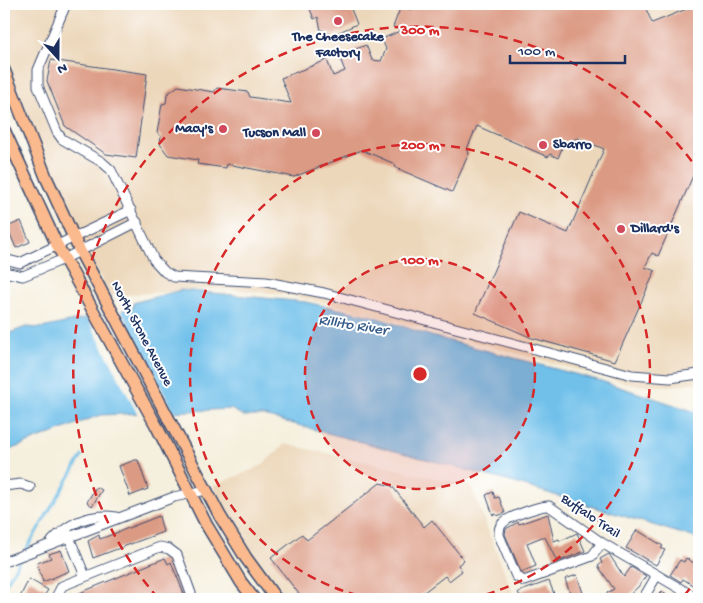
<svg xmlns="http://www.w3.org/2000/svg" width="703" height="603" font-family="'Gochi Hand',sans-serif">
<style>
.built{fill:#ecd7ba}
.water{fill:#6fc0ea;stroke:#4578a4}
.pier{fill:#f5efdd}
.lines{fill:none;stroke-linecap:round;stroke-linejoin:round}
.stream{stroke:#6fc0ea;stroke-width:2.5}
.building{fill:#db9a83}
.minor-casing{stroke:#3c4c71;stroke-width:11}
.major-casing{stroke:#3c4c71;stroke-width:14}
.minor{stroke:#fff;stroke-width:9}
.major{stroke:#fbba8d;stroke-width:11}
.ring{fill:none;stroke:#d62828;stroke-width:2.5;stroke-dasharray:9 6}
.poi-dot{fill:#d1495b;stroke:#fff;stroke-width:2}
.labels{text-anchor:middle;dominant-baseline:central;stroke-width:4;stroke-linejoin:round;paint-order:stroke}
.poi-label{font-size:14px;font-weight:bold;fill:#1b2f5e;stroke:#fff;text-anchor:end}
.street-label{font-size:14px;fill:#1b2f5e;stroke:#fff}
.water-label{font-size:15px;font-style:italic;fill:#345a88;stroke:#fff}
.centre{fill:#d62828;stroke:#fff;stroke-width:2.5}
.ring-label{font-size:15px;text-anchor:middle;font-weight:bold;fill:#d62828;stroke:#fff;stroke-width:4;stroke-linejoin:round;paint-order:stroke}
</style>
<rect width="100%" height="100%" fill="#fff"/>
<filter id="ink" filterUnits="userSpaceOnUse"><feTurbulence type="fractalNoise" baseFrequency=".02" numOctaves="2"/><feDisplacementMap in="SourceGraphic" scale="10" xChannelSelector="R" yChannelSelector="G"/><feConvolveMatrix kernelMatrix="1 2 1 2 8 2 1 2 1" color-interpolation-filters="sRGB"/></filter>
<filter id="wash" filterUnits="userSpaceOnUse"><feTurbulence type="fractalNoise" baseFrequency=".0096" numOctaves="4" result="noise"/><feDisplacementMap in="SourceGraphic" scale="20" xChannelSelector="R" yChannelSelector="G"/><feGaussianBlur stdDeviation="1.12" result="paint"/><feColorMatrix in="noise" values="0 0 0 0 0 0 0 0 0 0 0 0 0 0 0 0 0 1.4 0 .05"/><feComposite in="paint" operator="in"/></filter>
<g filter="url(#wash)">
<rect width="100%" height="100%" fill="#f5efdd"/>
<!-- built -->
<g class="built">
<polygon points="4,4 699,4 699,382 671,386 635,385 336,305 284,294 220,288 110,296 64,206 44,159 4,52"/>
<polygon points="285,444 471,486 515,599 285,599 259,568 213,486 261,466"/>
</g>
<!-- water -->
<polygon class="water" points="181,290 305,302 372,316 431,336 601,381 699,413 699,539 515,483 264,416 244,416 231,409 100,415 4,452 4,335 26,327 42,328 133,308 133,303"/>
<!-- pier -->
<polygon class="pier" points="120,308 175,414 138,415 86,315"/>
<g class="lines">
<!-- stream -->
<g class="stream">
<polyline points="25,551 82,456"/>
<polyline points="4,587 21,558"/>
</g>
</g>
<g id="blocks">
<!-- building -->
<g class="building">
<polygon points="308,4 349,4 357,24 333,35 321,30 318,17 314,19"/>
<polygon points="414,4 644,4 652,23 699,4 699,162 658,256 652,253 645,267 655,271 615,361 532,338 475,313 519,212 568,233 604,149 578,138 564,143 558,158 550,154 548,157 477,126 467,149 469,153 452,192 396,168 395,164 362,150 294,177 227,164 226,168 197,164 198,160 168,155 160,144 161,136 157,133 162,104 166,103 167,94 178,86 214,92 217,88 248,92 250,97 291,103 281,78 327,60 333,76 345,71 339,56 366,45 372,60 381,61 386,49 382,39 402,30 393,27 401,6 412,10"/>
<polygon points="51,60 147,74 136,158 106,154 65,126 47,81"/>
<polygon points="21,221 30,242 16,248 7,227"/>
<polygon points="135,460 138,460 148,489 130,496 119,466"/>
<polygon points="380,483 392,486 424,527 432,520 464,560 458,565 462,571 449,581 445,576 415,599 303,599 271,558 302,534 307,540"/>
<polygon points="96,487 102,490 92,506 87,502"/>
<polygon points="493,492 495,498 499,497 505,513 497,516 496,514 493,515 486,495"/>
<polygon points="548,514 554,541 559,539 560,541 577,533 585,551 557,562 545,537 542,537 527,543 536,566 521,572 505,534 506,529 518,522 519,524"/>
<polygon points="159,516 163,532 93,558 88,541 99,535 100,539 108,536"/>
<polygon points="637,530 663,546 661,548 665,550 656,565 626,548"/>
<polygon points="61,550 69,571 43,582 37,563 51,558 49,554"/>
<polygon points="609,554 624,577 631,567 646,576 638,587 625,599 596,599 614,589 598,566 602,563 600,559"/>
<polygon points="165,558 168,564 171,562 186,599 79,599 77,594"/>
<polygon points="686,558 697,565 693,571 699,575 699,589 683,579 681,582 670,575 680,560 684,562"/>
<polygon points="577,575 585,599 572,599 565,579"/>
<polygon points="29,579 48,590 42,599 19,599"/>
<polygon points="549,581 556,599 521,599 518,592"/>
<polygon points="662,591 670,599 654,599"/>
</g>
</g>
</g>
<g filter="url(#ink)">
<use href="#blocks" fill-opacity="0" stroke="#3c4c71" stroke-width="1"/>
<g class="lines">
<!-- minor casing -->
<g class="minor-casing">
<g id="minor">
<polyline points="66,4 38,70 38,86 57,132 62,139 102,162 111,170 154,260 165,272 174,277 266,282 324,293 632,375 670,378 699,374"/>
<polyline points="4,259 20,263 131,210"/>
<polyline points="4,272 23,276 64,259 137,222"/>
<polyline points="4,486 21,484 30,487"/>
<polyline points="67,532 85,576"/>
<path d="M52 541C70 522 90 513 116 517"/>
<path d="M602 543 592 556 524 581 516 576 499 535C499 530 499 526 503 523 508 517 541 505 549 506L602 543 698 599"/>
<polyline points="4,562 174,497 206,490"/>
<polyline points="55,599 62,586 160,547 169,549 177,555 193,599"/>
<polyline points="643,599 657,575"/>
</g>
</g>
<!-- major casing -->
<g class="major-casing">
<g id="major">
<polyline points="4,70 46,177 80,251 220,516 246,558 276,599"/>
<polyline points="4,130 57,245 157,427 206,524 241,582 254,599"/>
</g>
</g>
<!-- minor -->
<use href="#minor" class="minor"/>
<!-- major -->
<use href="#major" class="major"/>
</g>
</g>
<!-- distance rings -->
<circle cx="420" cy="374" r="115" fill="#d62828" fill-opacity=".12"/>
<g class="ring">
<circle cx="420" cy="374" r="115"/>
<path d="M372 599A230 230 0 1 1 468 599"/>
<path d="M699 577A345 345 0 0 1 682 598M158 598A345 345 0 1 1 699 171"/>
</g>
<!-- markers -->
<g class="poi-dot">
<circle cx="338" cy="21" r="5"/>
<circle cx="223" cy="129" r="5"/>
<circle cx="316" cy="133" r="5"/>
<circle cx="543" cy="145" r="5"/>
<circle cx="621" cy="229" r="5"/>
</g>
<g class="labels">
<!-- poi labels -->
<g class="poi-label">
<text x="338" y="37" text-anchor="middle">The Cheesecake<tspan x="338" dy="16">Factory</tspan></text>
<text x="213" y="129">Macy's</text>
<text x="306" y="133">Tucson Mall</text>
<text x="553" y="145" text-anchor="start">Sbarro</text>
<text x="631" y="229" text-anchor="start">Dillard's</text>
</g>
<!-- street labels -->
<g class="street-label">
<text transform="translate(141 334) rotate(62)">North Stone Avenue</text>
<text transform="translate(590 517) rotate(34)">Buffalo Trail</text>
</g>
<!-- water labels -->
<g class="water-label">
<text transform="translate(353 326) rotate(9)">Rillito River</text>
</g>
</g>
<circle cx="420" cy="374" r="8" class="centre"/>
<g class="ring-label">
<text x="420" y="34">300 m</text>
<text x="420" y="149">200 m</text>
<text x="420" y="264">100 m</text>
</g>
<!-- margin -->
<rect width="703" height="603" fill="none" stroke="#fff" stroke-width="20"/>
<!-- north arrow -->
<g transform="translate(58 58) rotate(159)" stroke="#ffffff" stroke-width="4" paint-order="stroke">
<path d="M0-4L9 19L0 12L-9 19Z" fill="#1b2f5e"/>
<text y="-8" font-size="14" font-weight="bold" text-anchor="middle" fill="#1b2f5e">N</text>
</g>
<!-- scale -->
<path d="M510 55v8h115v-8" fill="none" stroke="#1b2f5e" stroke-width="2.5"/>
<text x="518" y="55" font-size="15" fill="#1b2f5e" stroke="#ffffff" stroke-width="4" paint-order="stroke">100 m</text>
</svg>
